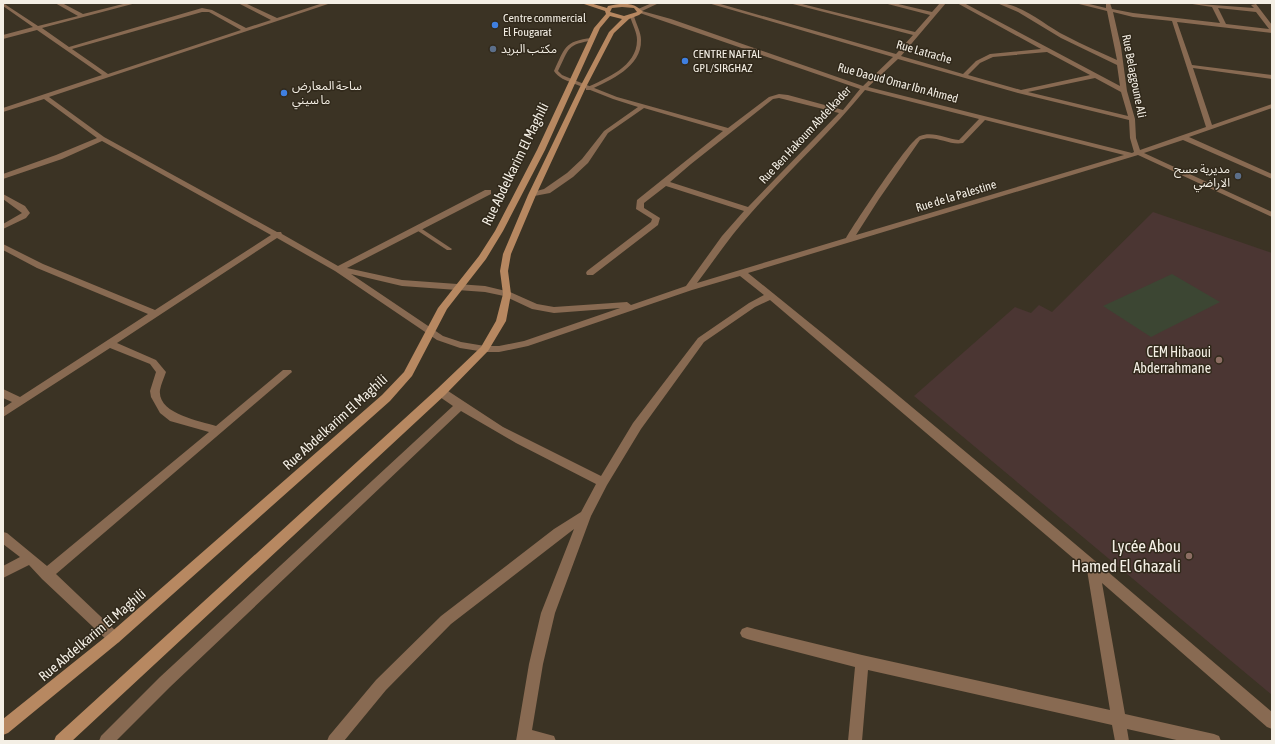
<svg xmlns="http://www.w3.org/2000/svg" width="1275" height="744" font-family="'Asap Condensed','Noto Sans Arabic',sans-serif">
<style>
.education{fill:#4b3633}
.green{fill:#3c4633}
.lines{fill:none;stroke-linecap:round;stroke-linejoin:round}
.lane{fill:#886a52;fill-rule:evenodd}
.street{fill:#886a52;fill-rule:evenodd}
.secondary{fill:#b78861;fill-rule:evenodd}
.shop-dot{fill:#3f7fe0;stroke:#31291b;stroke-width:1.5}
.service-dot{fill:#5c6f8a;stroke:#31291b;stroke-width:1.5}
.education-dot{fill:#8d6e63;stroke:#31291b;stroke-width:1.5}
.labels{text-anchor:middle;dominant-baseline:central;stroke-width:3;stroke-linejoin:round;paint-order:stroke}
.far-poi-label{font-size:12px;fill:#f4efe5;stroke:#31291b;text-anchor:start}
.far-street-label{font-size:12px;fill:#f4efe5;stroke:#31291b}
.street-label{font-size:14px;fill:#f4efe5;stroke:#31291b}
.poi-label{font-size:14px;fill:#f4efe5;stroke:#31291b;text-anchor:end}
.near-poi-label{font-size:17px;fill:#f4efe5;stroke:#31291b;text-anchor:end}
</style>
<rect width="100%" height="100%" fill="#3b3324"/>
<!-- education -->
<polygon class="education" points="1153,212 1272,253 1272,695 914,396 1015,307 1031,313 1039,305 1052,312"/>
<!-- green -->
<polygon class="green" points="1172,274 1220,302 1151,337 1103,306"/>
<g class="lines">
<!-- lane -->
<g class="lane">
<path d="M632 15 634 16C636 24 641 32 641 40 642 67 610 80 590 90H586V88C606 78 637 67 637 40 637 32 632 24 630 16Z"/>
<path d="M592 38 594 39V40C566 45 570 47 558 71L562 75 574 80V82C566 82 558 77 554 71 565 48 564 41 592 38Z"/>
<polygon points="417,226 419,227 452,249 451,250 447,250 415,229 414,228"/>
</g>
<!-- street -->
<g class="street">
<path d="M3 3 38 26 78 16 55 3H62L83 14 127 3H136L42 28 69 47 202 8 212 10 246 28 271 20 238 3H245L277 18 323 3H331L49 97 104 137 277 232H281L282 234 338 266 485 190H491V194L347 268 402 280 485 286 510 292 537 304 554 307 627 302 631 305 686 286 722 236 744 211 666 186 644 203V208L660 218 658 225 593 275H587L586 273 587 271 651 222 652 219 636 209 637 200 723 131 644 108 608 133 588 163 573 177 550 193 529 197V193L544 189 567 173 582 159 604 131 638 107 613 99 570 82V80H574L617 97 728 128 769 97 779 94 788 95 843 110 860 89 637 12 638 9 652 3H659L642 11 671 19 863 86 893 57 708 3H717L896 54 913 35 789 3H798L915 32 930 15 884 3H894L932 12 940 3H946L901 56 963 74 976 61 990 54 1041 49 957 3H964L1120 86 1117 65 1061 38 1018 12 997 3C1022 3 1045 26 1066 36 1083 45 1100 52 1117 60L1107 11 1075 3H1085L1106 8V3H1110L1112 9 1133 13 1220 23 1212 7 1186 3 1254 8 1251 5 1256 4 1272 25V33L1177 22 1192 65 1272 75V79L1193 68 1212 125 1272 104V108L1189 137 1272 174V179L1183 140 1144 153 1272 212V217L1138 155 748 273C926 416 1099 564 1272 712V729L1267 727 1102 583 1125 714 1214 734 1219 736 1221 741H1181L1127 729 1129 741H1115L1112 725 868 670 862 741H848L855 667 747 639 742 637 740 633 742 629 747 627 862 655 1110 710 1087 570 770 300 755 307 704 342 641 429 607 485 591 516 555 613 543 664 532 730 554 736 556 741H516L529 664 541 613 574 529 451 624 386 690 344 741H327L329 736 376 680 441 616 554 529 581 512 596 484 516 443 461 411 170 687 116 741H99L101 736 160 677 453 406 437 395 436 392 437 389H445L503 427 601 476 633 423 698 338 749 303 764 295 740 276 692 290 528 346 499 352H485L460 348 437 340 335 271 277 238 117 343 156 360 166 372C164 378 161 384 160 390 157 414 200 421 216 426L283 370H291L292 372 56 574 119 634 121 638 119 642 114 644 109 642 42 579 29 565 3 578V566L20 557 3 544V532L7 533 47 566 209 432 170 421 160 413 151 397 150 391 156 372 150 364 110 348 3 417V408L12 402 3 398V389L20 397 148 314 37 268 3 250V244L43 264 155 310 271 235 102 141 62 159 3 179V174L56 155 97 138 44 99 3 112V108L102 75 37 30 3 39V35L33 27 3 6ZM1218 8 1256 12 1269 29 1226 24ZM202 12H209L241 30 108 74 72 49ZM1113 12 1133 17 1172 21 1206 127 1140 150 1136 138 1135 119 1127 91 1121 47ZM1047 52 1090 75 1021 90 968 75 980 63 993 57ZM898 59 1018 93 1129 120 1130 138 1134 152 1132 153 868 87ZM1095 78 1121 92 1128 116 1028 92ZM865 90 979 119 959 140C946 139 933 131 920 136 909 140 855 223 846 238L697 283C715 259 731 235 751 213 788 171 830 133 865 90ZM779 98 839 113 748 207 670 182 691 164 773 99ZM985 120 1124 155 856 235 879 199 920 140C935 134 949 146 963 143ZM351 274 402 286 485 292 504 296 532 309 554 313 620 308 524 341 499 346H485L461 342 443 336Z"/>
<polygon points="3,194 25,206 30,213 26,218 3,229 3,224 22,213 3,199"/>
</g>
<!-- secondary -->
<path class="secondary" d="M581 3H590L607 8 608 6C620 3 634 1 643 12L639 15 629 19 614 33 586 87 536 195 511 254 508 271 511 294 506 321 488 351 445 395 72 741H54L56 736 437 389 481 347 496 321 503 294 500 271 503 254 528 195 580 87 609 32 622 19 610 16 600 28 545 150 503 231 486 259 447 309 412 376 390 401 119 642 8 733 3 735V719L109 634 382 395 404 372 438 308 479 256 495 231 537 150 594 28 606 14 605 11ZM622 7 634 8 637 12 624 16 610 12 612 8Z"/>
</g>
<!-- markers -->
<g class="shop-dot">
<circle cx="495" cy="25" r="4"/>
<circle cx="685" cy="61" r="4"/>
<circle cx="284" cy="93" r="4"/>
</g>
<g class="service-dot">
<circle cx="493" cy="49" r="4"/>
<circle cx="1238" cy="176" r="4"/>
</g>
<g class="education-dot">
<circle cx="1219" cy="360" r="4"/>
<circle cx="1189" cy="556" r="4"/>
</g>
<g class="labels">
<!-- far-poi labels -->
<g class="far-poi-label">
<text x="503" y="18">Centre commercial<tspan x="503" dy="14">El Fougarat</tspan></text>
<text x="501" y="49">مكتب البريد</text>
<text x="693" y="54">CENTRE NAFTAL<tspan x="693" dy="14">GPL/SIRGHAZ</tspan></text>
<text x="292" y="86">ساحة المعارض<tspan x="292" dy="14">ما سيني</tspan></text>
<text x="1230" y="169" text-anchor="end">مديرية مسح<tspan x="1230" dy="14">الاراضي</tspan></text>
</g>
<!-- far-street labels -->
<g class="far-street-label">
<text transform="translate(924 52) rotate(16)">Rue Latrache</text>
<text transform="translate(1134 76) rotate(79)">Rue Belaggoune Ali</text>
<text transform="translate(898 83) rotate(15)">Rue Daoud Omar Ibn Ahmed</text>
<text transform="translate(805 135) rotate(-47)">Rue Ben Hakoum Abdelkader</text>
<text transform="translate(956 196) rotate(-17)">Rue de la Palestine</text>
</g>
<!-- street labels -->
<g class="street-label">
<text transform="translate(515 164) rotate(-64)">Rue Abdelkarim El Maghili</text>
<text transform="translate(335 422) rotate(-42)">Rue Abdelkarim El Maghili</text>
<text transform="translate(92 635) rotate(-40)">Rue Abdelkarim El Maghili</text>
</g>
<!-- poi labels -->
<g class="poi-label">
<text x="1211" y="352">CEM Hibaoui<tspan x="1211" dy="16">Abderrahmane</tspan></text>
</g>
<!-- near-poi labels -->
<g class="near-poi-label">
<text x="1181" y="546">Lycée Abou<tspan x="1181" dy="20">Hamed El Ghazali</tspan></text>
</g>
</g>
<!-- border -->
<rect width="1275" height="744" fill="none" stroke="#f4efe5" stroke-width="8"/>
</svg>
